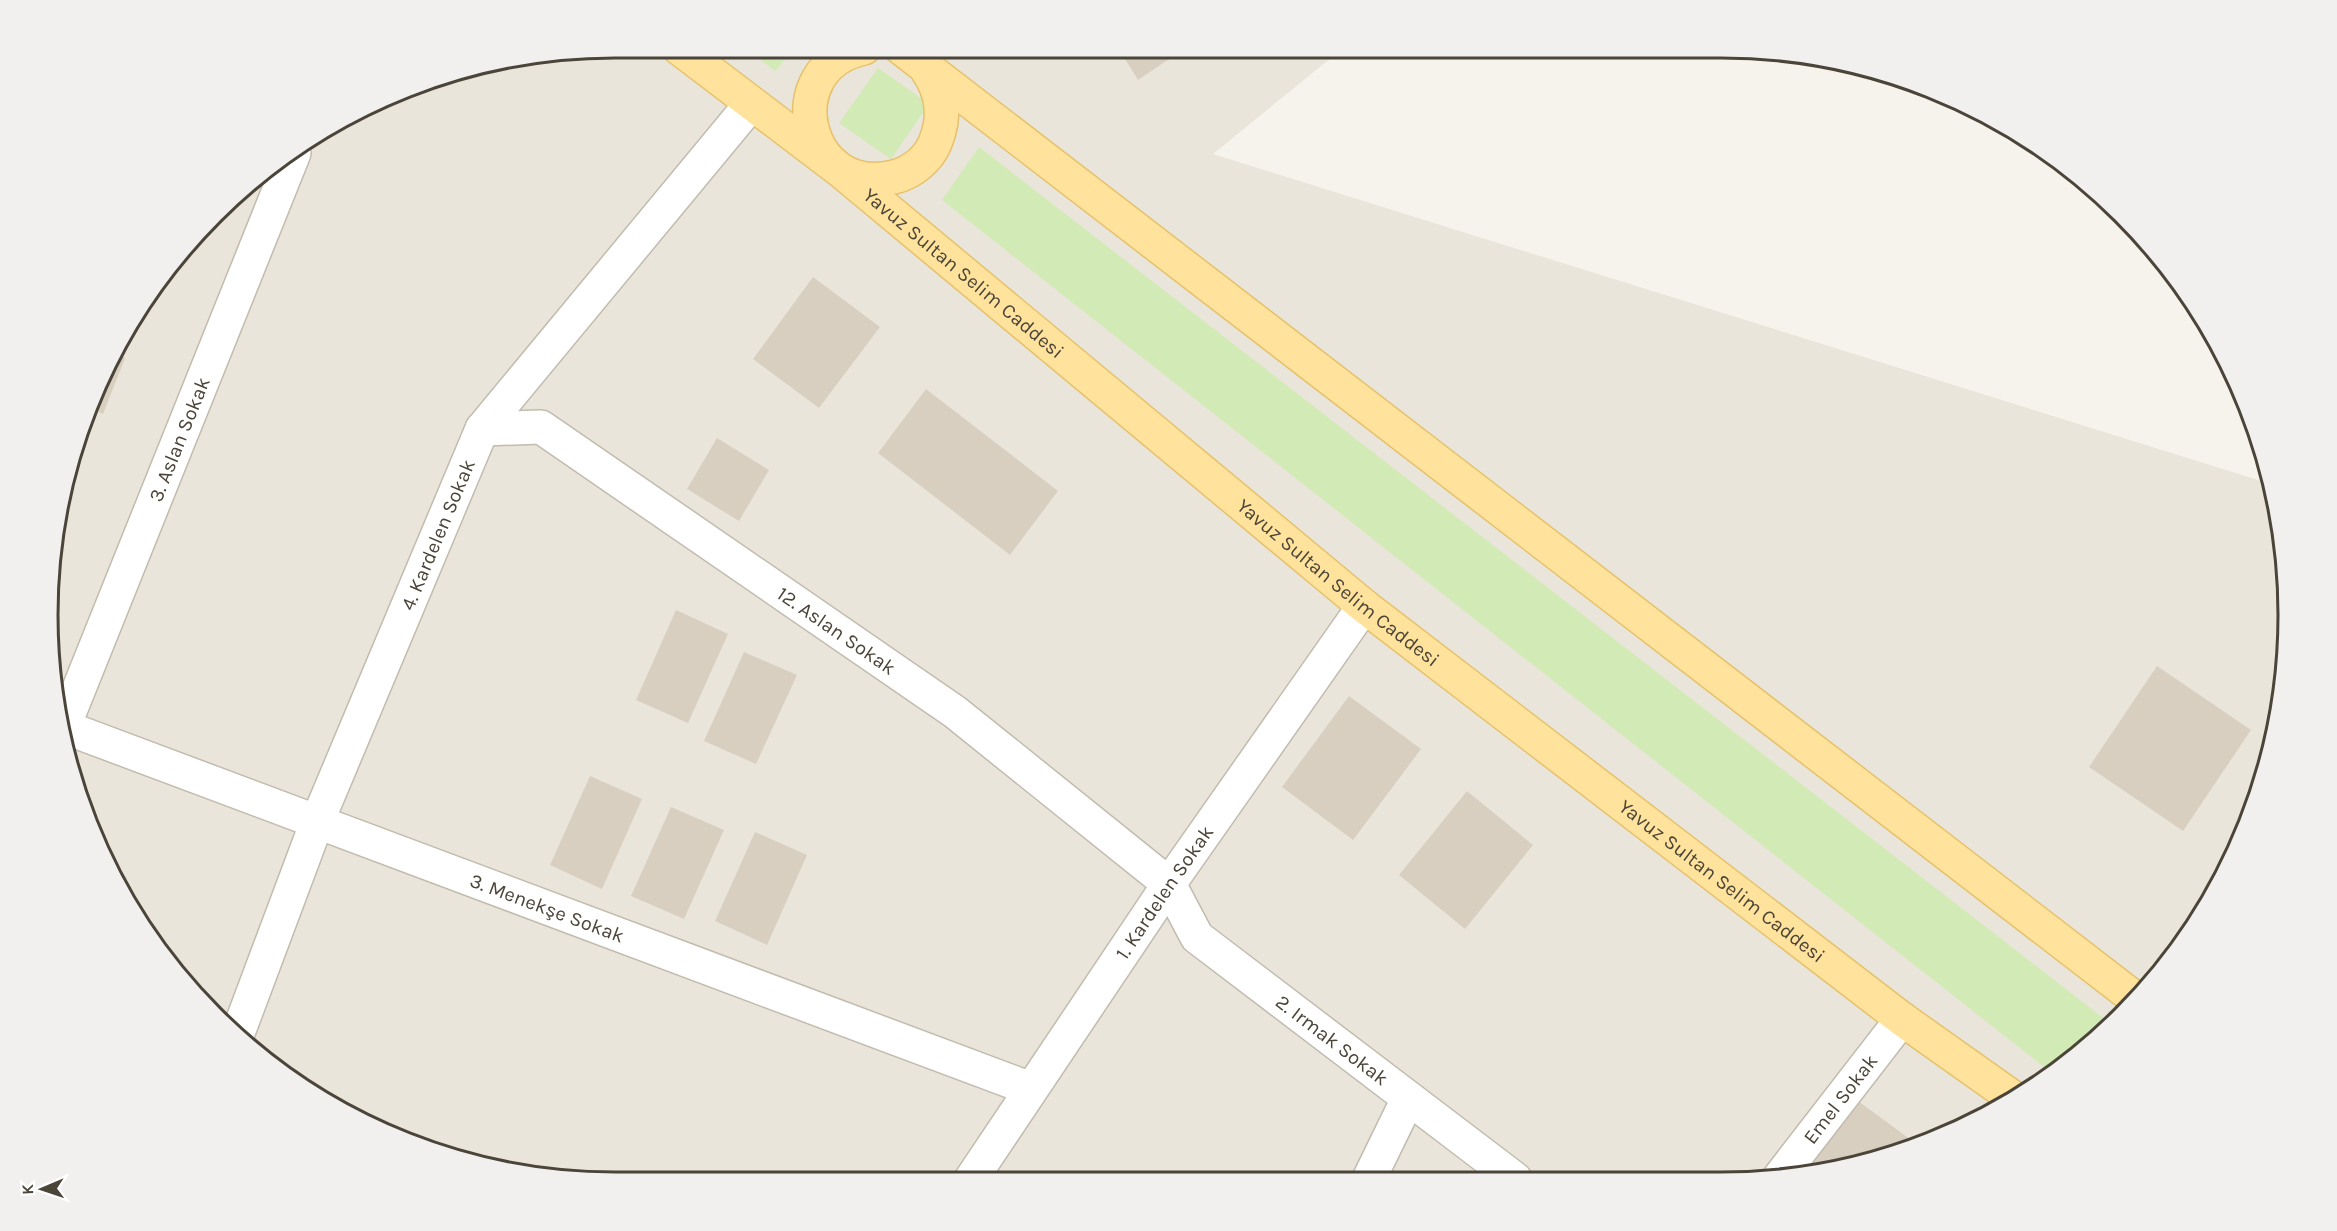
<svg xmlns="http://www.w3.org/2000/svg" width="2337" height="1231" font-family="Karla,sans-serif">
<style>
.residential{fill:#eae5da}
.green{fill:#d2eab5}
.building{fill:#d8cfc1}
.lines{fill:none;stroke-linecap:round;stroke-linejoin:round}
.street-casing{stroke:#c2bbae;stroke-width:36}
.primary-casing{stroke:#e6c16a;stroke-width:36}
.street{stroke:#fff;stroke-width:33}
.primary{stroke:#ffe39c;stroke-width:33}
.labels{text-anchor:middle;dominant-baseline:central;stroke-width:4.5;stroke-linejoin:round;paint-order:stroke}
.street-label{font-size:20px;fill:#4b4439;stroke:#fff}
.rim{fill:none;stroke:#4b4439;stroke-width:3}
</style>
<rect width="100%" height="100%" fill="#f6f3ec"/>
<!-- residential -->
<polygon class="residential" points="615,48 1342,49 1213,154 2271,484 2284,542 2288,653 2270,763 2230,867 2148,989 2067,1066 1938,1140 1796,1178 579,1182 469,1164 364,1124 214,1017 106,866 53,689 49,579 67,469 143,301 270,165 433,78"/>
<!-- green -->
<g class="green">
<polygon points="745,48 795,48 775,71"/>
<polygon points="878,68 929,104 891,159 839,123"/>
<polygon points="979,147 2111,1024 2067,1066 2053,1074 942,200"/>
</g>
<!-- building -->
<g class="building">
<polygon points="1119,49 1184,49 1138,80"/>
<polygon points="813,277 880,327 819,408 753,359"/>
<polygon points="119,355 125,358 103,414 94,410"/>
<polygon points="926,389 1058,491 1010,555 878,453"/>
<polygon points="717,438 769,470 739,521 687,489"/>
<polygon points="80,440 86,442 63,498 67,469"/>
<polygon points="676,610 728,634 688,723 636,700"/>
<polygon points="744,652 797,675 756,764 704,741"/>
<polygon points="2157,666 2251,730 2183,831 2089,767"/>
<polygon points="1349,696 1421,749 1353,840 1282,787"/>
<polygon points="590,776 642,799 602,889 550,865"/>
<polygon points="1467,791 1533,845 1465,929 1399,875"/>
<polygon points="671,807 724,830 684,919 631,896"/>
<polygon points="755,832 807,855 767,945 715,921"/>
<polygon points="1858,1101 1918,1145 1803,1176"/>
</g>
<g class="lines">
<!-- street casing -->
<g class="street-casing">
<g id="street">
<path id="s1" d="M482 429 541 427 955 712 1169 884 1197 937 1515 1179"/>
<path id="s2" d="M64 726 294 153"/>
<path id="s3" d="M64 727 1031 1089"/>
<path id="s4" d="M238 1033 317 822 482 429 751 104"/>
<path id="s5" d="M1779 1178 1902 1019"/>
<polyline points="1369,1179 1408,1099"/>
<path id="s6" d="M970 1181 1169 884 1364 606"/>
</g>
</g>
<!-- primary casing -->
<g class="primary-casing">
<g id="primary">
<path id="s7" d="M679 48 841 171 1364 606 1902 1019 2012 1097"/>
<path d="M864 48C774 67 805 199 894 177 911 173 928 160 935 143 946 117 943 93 927 70"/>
<polyline points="901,48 2137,1000"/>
</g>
</g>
<!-- street -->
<use href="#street" class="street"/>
<!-- primary -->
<use href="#primary" class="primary"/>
</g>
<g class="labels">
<!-- street labels -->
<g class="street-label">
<text stroke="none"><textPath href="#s7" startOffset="363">Yavuz Sultan Selim Caddesi</textPath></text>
<text stroke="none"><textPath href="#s2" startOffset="309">3. Aslan Sokak</textPath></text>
<text stroke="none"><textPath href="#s4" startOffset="537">4. Kardelen Sokak</textPath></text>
<text stroke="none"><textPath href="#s7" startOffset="849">Yavuz Sultan Selim Caddesi</textPath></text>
<text stroke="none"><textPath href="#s1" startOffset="418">12. Aslan Sokak</textPath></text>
<text stroke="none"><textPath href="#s7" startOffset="1335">Yavuz Sultan Selim Caddesi</textPath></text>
<text stroke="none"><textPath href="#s6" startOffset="348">1. Kardelen Sokak</textPath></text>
<text stroke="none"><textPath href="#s3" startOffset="516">3. Menekşe Sokak</textPath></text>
<text stroke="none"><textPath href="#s1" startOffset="1066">2. Irmak Sokak</textPath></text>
<text stroke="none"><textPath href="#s5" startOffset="100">Emel Sokak</textPath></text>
</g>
</g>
<!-- crop -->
<path d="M0 0H2337V1231H0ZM615 58H1721A557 557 0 0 1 2278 615V615A557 557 0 0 1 1721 1172H615A557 557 0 0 1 58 615V615A557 557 0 0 1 615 58Z" fill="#f1f0ef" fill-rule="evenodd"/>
<path class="rim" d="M615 58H1721A557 557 0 0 1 2278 615V615A557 557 0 0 1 1721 1172H615A557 557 0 0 1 58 615V615A557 557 0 0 1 615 58Z"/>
<!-- north arrow -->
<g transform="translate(42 1189) rotate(268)" stroke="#ffffff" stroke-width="4.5" paint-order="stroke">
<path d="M0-4.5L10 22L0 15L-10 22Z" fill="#4b4439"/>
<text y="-9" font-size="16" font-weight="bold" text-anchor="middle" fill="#4b4439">K</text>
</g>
</svg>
